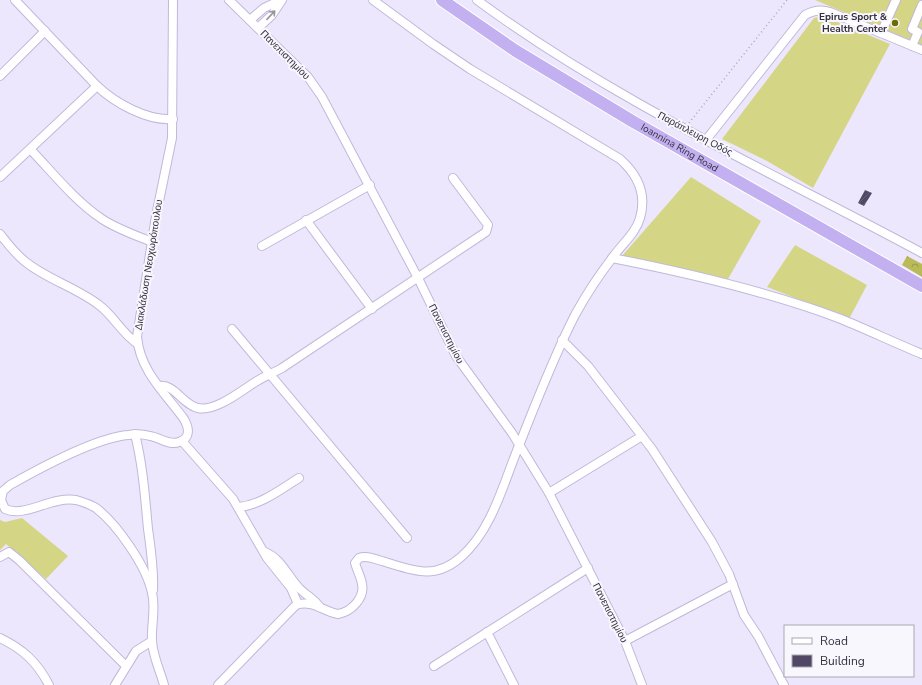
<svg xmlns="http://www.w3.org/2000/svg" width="922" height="685" font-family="'Nunito Sans',sans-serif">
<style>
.grass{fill:#d5d586}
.forest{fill:url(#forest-crowns)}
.building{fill:url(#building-hatch)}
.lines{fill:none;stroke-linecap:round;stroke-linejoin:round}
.minor-casing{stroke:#c1b8d9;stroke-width:10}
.highway-casing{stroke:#fff;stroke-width:14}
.path{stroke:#aba6b9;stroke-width:1.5;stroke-dasharray:1 3;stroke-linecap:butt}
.minor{stroke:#fff;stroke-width:8}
.highway{stroke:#c3b0f0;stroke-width:12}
.oneway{stroke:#99979e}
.poi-dot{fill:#6d6b07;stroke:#f9f7fe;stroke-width:1.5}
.labels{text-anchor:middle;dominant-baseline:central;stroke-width:4;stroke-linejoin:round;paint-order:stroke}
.poi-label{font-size:10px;font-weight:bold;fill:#332f3c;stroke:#f9f7fe;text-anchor:end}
.street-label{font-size:10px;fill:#332f3c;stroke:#f9f7fe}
</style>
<defs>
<pattern id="forest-crowns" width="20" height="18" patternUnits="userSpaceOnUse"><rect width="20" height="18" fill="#bbba58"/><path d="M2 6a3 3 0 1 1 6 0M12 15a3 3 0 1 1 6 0" fill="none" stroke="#99984a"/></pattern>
<pattern id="building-hatch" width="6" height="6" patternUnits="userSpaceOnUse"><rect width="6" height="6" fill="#514865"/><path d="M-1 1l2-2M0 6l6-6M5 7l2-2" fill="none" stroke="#686078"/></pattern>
</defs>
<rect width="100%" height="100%" fill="#ede7fd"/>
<!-- grass -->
<g class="grass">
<polygon points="815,0 922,0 922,45"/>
<polygon points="823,16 890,44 813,188 767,161 722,139 814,18"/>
<polygon points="691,177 761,221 728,279 622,256"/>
<polygon points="795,245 867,285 849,319 767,287"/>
<polygon points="22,518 68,556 46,579 6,544 0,550 0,520 5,522"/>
</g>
<!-- forest -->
<polygon class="forest" points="907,256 922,264 922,277 902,265"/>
<!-- building -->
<polygon class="building" points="865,190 872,193 864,206 858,203"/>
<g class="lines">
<!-- minor casing -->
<g class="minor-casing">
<g id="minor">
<polyline points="15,0 97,86"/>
<polyline points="229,0 308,77 322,97 418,278 456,356 512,433 549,493 625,641 642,685"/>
<path d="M477 0C615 102 772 172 922 253"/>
<polyline points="250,20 264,8 281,0"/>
<polyline points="258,28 272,15 282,0"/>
<polyline points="881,33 896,0"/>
<polyline points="912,46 918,32 912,29 922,5"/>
<polyline points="0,76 45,31"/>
<path d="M706 140 805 15C814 10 821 9 830 12L922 50"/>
<path d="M31 150C53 173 75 201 102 219 117 229 135 235 152 242"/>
<path d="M0 177 97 86C115 103 147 121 173 119"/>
<polyline points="306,220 372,309"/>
<path d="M0 234C8 244 16 255 27 263 49 280 77 288 99 305 114 316 122 334 138 344"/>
<polyline points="262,246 370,185"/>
<path d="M612 258C689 273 767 291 841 319 868 330 895 343 922 354"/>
<polyline points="232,329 407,538"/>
<polyline points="562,340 588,366 652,449 712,542 729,574 744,615 758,636 784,685"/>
<path d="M159 386C174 383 183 405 198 408 216 412 242 390 257 381 265 376 273 373 282 368L486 232 488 225 453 178"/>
<path d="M135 434C143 466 145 497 148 529 151 550 154 569 153 590"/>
<polyline points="182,441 233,499 267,558 291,588 298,604"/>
<polyline points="549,493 642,436"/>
<path d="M239 507C261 505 281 489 299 478"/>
<path d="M265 552C282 559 288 577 300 589 306 595 313 598 319 606"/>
<polyline points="0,557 9,552 19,560 126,666"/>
<polyline points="487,632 514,685"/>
<path d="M0 638C23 649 37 662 49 685"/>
<polyline points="625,641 733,584"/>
<polyline points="434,666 588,568"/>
<polyline points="115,685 136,651 152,641"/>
<path d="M164 685C160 670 153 657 152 641 151 626 156 608 152 593 147 567 117 524 96 508 90 504 83 502 76 500 51 496 25 518 5 509L1 500 3 491 10 485C40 468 95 438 128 435 135 434 143 434 150 436 159 437 169 446 179 442 191 438 189 428 184 419 165 393 140 371 137 337L156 216 172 138 173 0"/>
<path d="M218 685 296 605C312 599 324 612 338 614 351 612 365 598 362 584 361 577 357 570 355 563L359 558C367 555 374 559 382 561 412 570 434 581 461 557 493 529 504 481 520 443 537 400 554 356 575 315 586 295 599 275 613 257 622 244 636 233 640 218 647 194 638 175 620 159L470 69 433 44 373 0"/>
</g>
</g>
<!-- highway casing -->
<g class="highway-casing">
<g id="highway">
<path id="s1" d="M442 0 516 51 632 121 922 286"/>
</g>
</g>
<!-- path -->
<polyline class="path" points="689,123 787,0"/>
<!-- minor -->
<use href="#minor" class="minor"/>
<!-- highway -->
<use href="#highway" class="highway"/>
</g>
<!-- one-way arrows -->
<defs><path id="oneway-shaft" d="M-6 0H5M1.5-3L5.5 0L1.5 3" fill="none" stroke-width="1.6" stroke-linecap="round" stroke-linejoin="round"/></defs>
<use class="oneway" href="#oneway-shaft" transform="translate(271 15) rotate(-47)"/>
<!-- markers -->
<circle class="poi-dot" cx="895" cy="23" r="4"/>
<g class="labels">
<!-- poi labels -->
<g class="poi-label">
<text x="887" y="17">Epirus Sport &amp;<tspan x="887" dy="12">Health Center</tspan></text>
</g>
<!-- street labels -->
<g class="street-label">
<text transform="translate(285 55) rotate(45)">Πανεπιστημίου</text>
<text transform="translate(695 134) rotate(28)">Παράπλευρη Οδός</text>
<text stroke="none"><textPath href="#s1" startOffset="280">Ioannina Ring Road</textPath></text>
<text transform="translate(149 265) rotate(-81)">Διακλάδωση Νεοχωρόπουλου</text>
<text transform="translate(446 334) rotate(63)">Πανεπιστημίου</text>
<text transform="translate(610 613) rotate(63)">Πανεπιστημίου</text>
</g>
</g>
<!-- legend -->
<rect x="784" y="625" width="130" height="52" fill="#f9f7fe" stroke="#aaa7b0"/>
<rect x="792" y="638" width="20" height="6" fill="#ffffff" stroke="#aaa7b0"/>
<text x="820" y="645" font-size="12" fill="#332f3c">Road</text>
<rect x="792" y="655" width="20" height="12" fill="#514865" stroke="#aaa7b0"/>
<text x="820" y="665" font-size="12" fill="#332f3c">Building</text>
</svg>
